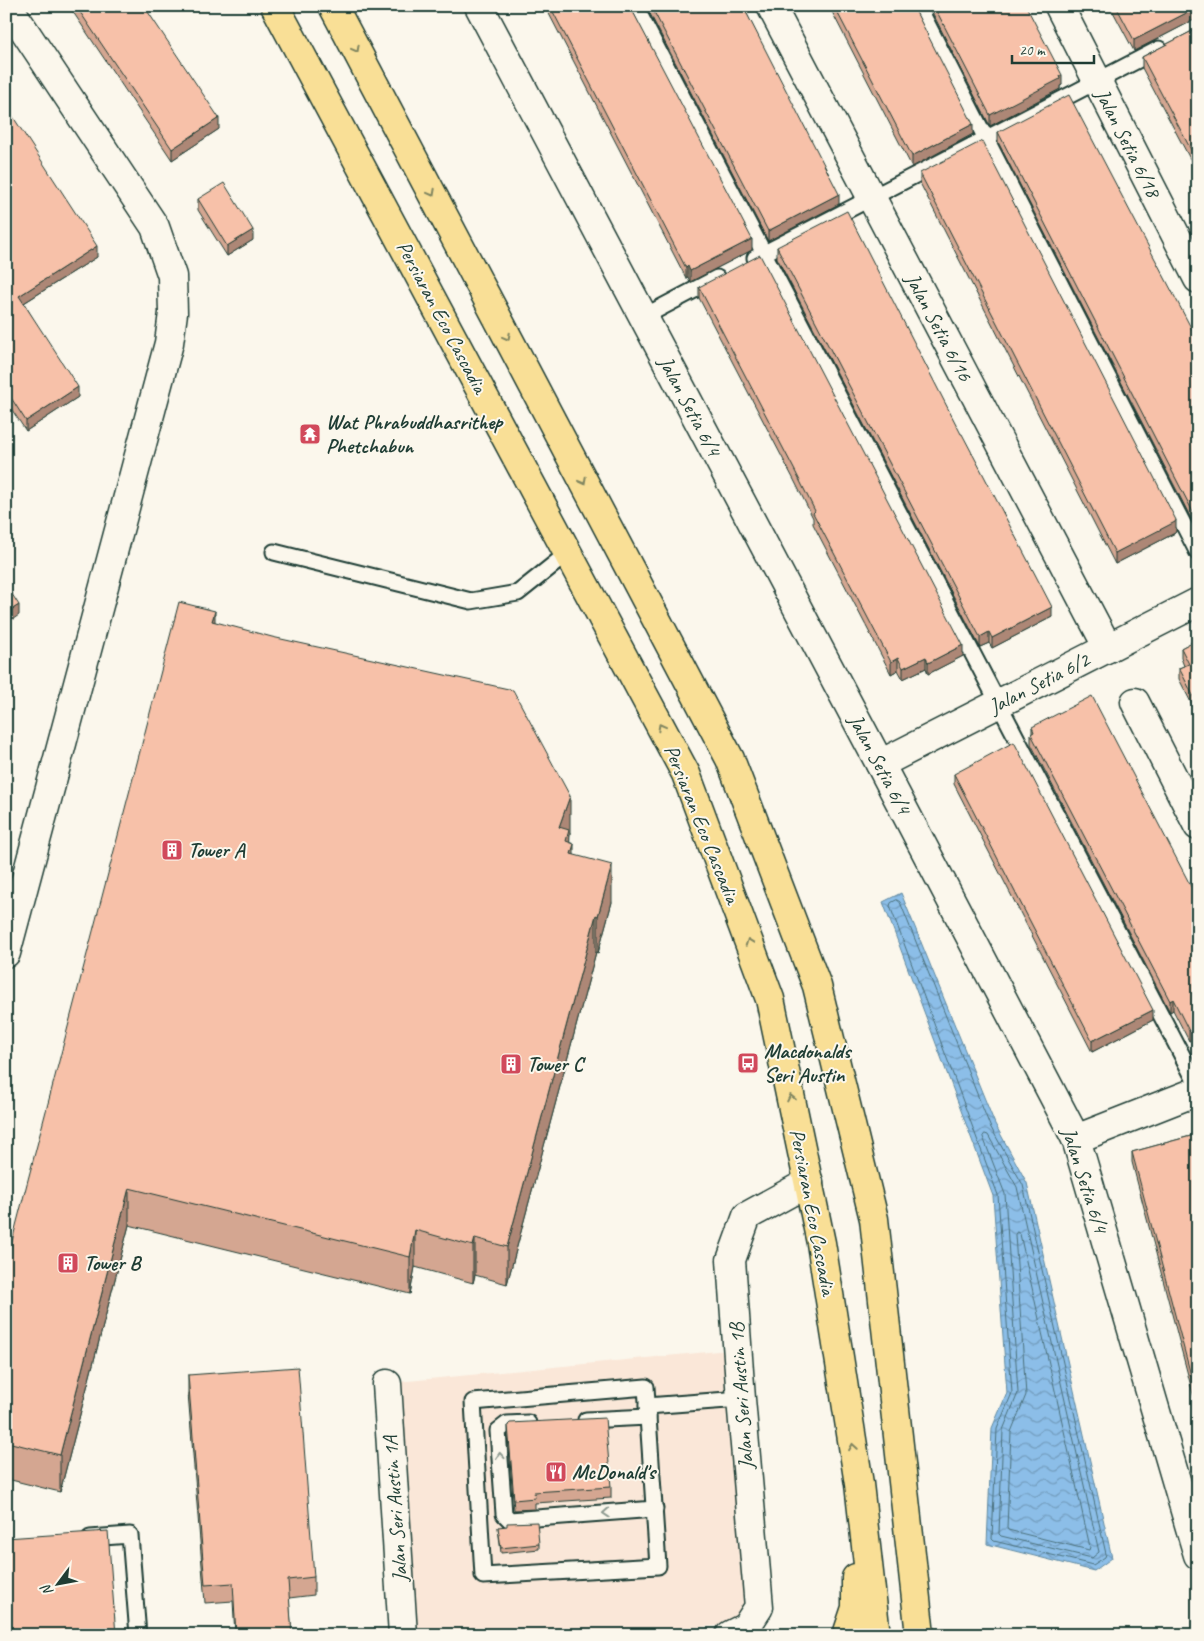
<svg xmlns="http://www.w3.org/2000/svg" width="1204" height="1641" font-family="Caveat,sans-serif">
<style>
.built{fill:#fae7d8}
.water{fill:url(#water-waves);stroke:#608aa0}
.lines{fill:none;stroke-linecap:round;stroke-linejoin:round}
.shore{stroke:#4b717c;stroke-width:1}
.lane-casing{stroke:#1f3d34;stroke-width:19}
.street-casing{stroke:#1f3d34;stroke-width:31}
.primary-casing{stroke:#1f3d34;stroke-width:31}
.lane{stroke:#fbf7ec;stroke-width:15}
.street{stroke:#fbf7ec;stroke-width:28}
.primary{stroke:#f9df96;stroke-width:28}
.wall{fill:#d4a691;stroke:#1f3d34}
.shaded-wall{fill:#ad8776;stroke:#1f3d34}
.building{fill:#f7c1a9;stroke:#1f3d34}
.oneway{stroke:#818660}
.oneway2{stroke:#8d9a90}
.labels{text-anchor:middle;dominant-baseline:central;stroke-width:4;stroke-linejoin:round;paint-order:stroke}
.street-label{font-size:21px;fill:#1f3d34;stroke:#fbf7ec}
.poi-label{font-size:21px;font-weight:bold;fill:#1f3d34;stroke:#fbf7ec;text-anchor:start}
</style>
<defs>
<pattern id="water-waves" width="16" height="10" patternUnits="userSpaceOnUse" patternTransform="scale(1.25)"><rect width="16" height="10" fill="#8cbee8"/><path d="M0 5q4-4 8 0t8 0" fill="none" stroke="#729cbd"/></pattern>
</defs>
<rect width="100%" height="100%" fill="#fbf7ec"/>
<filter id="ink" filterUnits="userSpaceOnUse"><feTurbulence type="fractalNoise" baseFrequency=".02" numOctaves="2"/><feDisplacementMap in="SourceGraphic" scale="10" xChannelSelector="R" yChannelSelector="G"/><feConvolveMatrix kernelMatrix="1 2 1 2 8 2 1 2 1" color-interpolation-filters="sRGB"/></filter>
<g filter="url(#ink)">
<!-- built -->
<polygon class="built" points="728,1350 749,1605 727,1625 592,1635 413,1635 398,1382"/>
<!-- water -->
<polygon class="water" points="901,893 995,1124 1027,1183 1112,1558 1094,1571 987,1544 992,1428 1007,1393 993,1196 883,902"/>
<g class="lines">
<!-- shore -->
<g class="shore">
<polygon points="897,900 900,902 990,1126 1023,1185 1106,1554 1105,1557 1093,1565 994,1541 992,1539 997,1429 1012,1393 998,1195 890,906 891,903"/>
<polygon points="985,1134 988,1135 1017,1187 1099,1552 1092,1558 1001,1536 999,1534 1003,1430 1018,1393 1005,1194 983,1137"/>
<polygon points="1017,1232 1020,1234 1090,1547 1089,1550 1008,1530 1007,1528 1011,1432 1026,1395 1015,1235"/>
</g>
<!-- lane casing -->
<g class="lane-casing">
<g id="lane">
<polyline points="635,6 1198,1086"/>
<polyline points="918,6 1198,553"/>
<polyline points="755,258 1159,49"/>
<polyline points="643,317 717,278"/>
<polyline points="274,552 471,601 518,593 568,553"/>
<polygon points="646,1387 658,1566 483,1576 473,1402"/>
<polyline points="647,1406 741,1399"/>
<polyline points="586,1420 648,1417"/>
<polyline points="528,1423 507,1424 498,1431 504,1514 510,1520 655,1509"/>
<polyline points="90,1538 130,1535 138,1635"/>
</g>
</g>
<!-- street casing -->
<g class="street-casing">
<g id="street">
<polyline points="479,6 880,764 1076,1139 1198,1555"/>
<polyline points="771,6 1108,648"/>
<polyline points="1059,6 1198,279"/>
<polyline points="1135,702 1198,826"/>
<polyline points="880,764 1198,602"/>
<polyline points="6,953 169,343 173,313 172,276 155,227 8,6"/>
<polyline points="1076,1139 1198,1091"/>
<polyline points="387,1384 403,1635"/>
<polyline points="730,1635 746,1627 759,1607 741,1399 731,1260 747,1216 809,1182"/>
</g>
</g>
<!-- primary casing -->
<g class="primary-casing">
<g id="primary">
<polyline points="275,6 686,774 770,999 821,1243 859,1484 876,1635"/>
<polyline points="333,6 730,759 817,986 874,1219 920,1635"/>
<polyline points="847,1635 856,1608 856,1578"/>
</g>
</g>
<!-- lane -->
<use href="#lane" class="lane"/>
<!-- street -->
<use href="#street" class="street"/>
<!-- primary -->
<use href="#primary" class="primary"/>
</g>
<!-- wall -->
<g class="wall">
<polygon points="69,6 144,6 219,129 172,160"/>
<polygon points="546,6 630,6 752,250 690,282 688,277 686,278 546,8"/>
<polygon points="646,6 743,6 839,204 768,241"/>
<polygon points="829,6 913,6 973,134 912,167"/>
<polygon points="929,6 1026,6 1062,85 1060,86 1060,89 990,126"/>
<polygon points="1110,6 1198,6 1198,20 1194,20 1134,51"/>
<polygon points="1198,28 1198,174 1142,68 1142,57"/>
<polygon points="6,106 97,257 24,303 78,397 26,431 6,401"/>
<polygon points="998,132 1198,341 1198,520 1193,522 998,142"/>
<polygon points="920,173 1176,531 1175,533 1115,564 920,183"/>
<polygon points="198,199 253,240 227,256 198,210"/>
<polygon points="777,247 1052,617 992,648 989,643 980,647 777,258"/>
<polygon points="699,287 963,656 928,674 926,668 903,679 898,670 891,674 813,524 813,518 794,480 699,298"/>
<polygon points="215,622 570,832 569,842 574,855 612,902 598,953 596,952 507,1284 475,1275 473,1283 415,1267 410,1294 129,1225 60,1492 7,1479 6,1482 6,1264"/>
<polygon points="1198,639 1198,716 1179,679 1179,668 1184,666 1181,658 1181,648"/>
<polygon points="1032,727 1198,900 1198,1037 1189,1041 1173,1010 1170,1012 1031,744 1031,734 1032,733"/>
<polygon points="954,774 1153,1020 1092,1052 954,784"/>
<polygon points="1198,1134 1198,1413 1132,1162 1132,1152"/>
<polygon points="188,1375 314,1577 314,1595 289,1598 292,1635 235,1635 233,1601 205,1603 188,1393"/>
<polygon points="508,1425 611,1487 611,1498 535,1503 535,1509 514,1510 508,1436"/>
<polygon points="498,1527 539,1544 539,1549 501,1553"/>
</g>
<!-- shaded-wall -->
<g class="shaded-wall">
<polygon points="1194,9 1194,20 1134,51 1134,40"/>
<polygon points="1062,75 1062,85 1060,86 1060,89 990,126 990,115"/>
<polygon points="219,118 219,129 172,160 172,149"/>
<polygon points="973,124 973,134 912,167 912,156"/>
<polygon points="839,194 839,204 768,241 768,231"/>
<polygon points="253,230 253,240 227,256 227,246"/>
<polygon points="752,239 752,250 690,282 690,271"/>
<polygon points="97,246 97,257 19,306 19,296"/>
<polygon points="688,266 688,277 686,278 686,268"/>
<polygon points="78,387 78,397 26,431 26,421"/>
<polygon points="1198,509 1198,520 1193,522 1193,512"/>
<polygon points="1176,520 1176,531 1175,533 1115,564 1115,553"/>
<polygon points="19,605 19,615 6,624 6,613"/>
<polygon points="1052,607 1052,617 992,648 992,638"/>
<polygon points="215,611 215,648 212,621"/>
<polygon points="989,632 989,643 980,647 980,637"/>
<polygon points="963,645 963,656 928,674 928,663"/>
<polygon points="926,657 926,668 903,679 903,668"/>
<polygon points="898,658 898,670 891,674 891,662"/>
<polygon points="570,796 570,832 569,867 559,827"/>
<polygon points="574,844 574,880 571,854"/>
<polygon points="612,865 612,902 598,953 598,916"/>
<polygon points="596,915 596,952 507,1284 507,1247"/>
<polygon points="1173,999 1173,1010 1170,1012 1170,1001"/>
<polygon points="1153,1010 1153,1020 1092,1052 1092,1041"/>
<polygon points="1198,1026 1198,1037 1189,1041 1189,1031"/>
<polygon points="129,1188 129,1225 60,1492 60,1455"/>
<polygon points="415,1230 415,1267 410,1294 410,1257"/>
<polygon points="475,1238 475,1275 473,1283 473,1246"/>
<polygon points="7,1442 7,1479 6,1482 6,1445"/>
</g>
<!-- building -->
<g class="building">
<polygon points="76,6 144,6 219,118 172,149"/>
<polygon points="550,6 630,6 752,239 690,271 688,266 686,268"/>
<polygon points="651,6 743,6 839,194 768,231"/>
<polygon points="834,6 913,6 973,124 912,156"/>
<polygon points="934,6 1026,6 1062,75 1059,76 1060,79 990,115"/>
<polygon points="1116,6 1198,6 1198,9 1194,9 1134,40"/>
<polygon points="1198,28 1198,163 1142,57"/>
<polygon points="1069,95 1198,341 1198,509 1193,512 998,132"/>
<polygon points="6,106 97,246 19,296 78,387 26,421 6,390"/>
<polygon points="982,141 1176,520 1175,522 1115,553 920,173"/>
<polygon points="224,183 253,230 227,246 198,199"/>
<polygon points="847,211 961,434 962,434 984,476 1052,607 992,638 989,632 980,637 777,247"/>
<polygon points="760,255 963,645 928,663 926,657 903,668 898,658 891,662 813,513 815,511 794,469 699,287"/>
<polygon points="6,585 19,605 6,613"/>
<polygon points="179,602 215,611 212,621 272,637 513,690 570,796 559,827 569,830 566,841 574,844 571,854 612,865 598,916 596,915 507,1247 475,1238 473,1246 415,1230 410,1257 129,1188 60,1455 7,1442 6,1445 6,1264"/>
<polygon points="1198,639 1198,705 1179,668 1189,664 1181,648"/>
<polygon points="1092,696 1198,900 1198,1026 1189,1031 1173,999 1170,1001 1031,734 1034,732 1032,727"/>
<polygon points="1014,742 1153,1010 1092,1041 954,774"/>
<polygon points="1198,1134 1198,1402 1132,1152"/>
<polygon points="298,1367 314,1577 288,1580 292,1635 236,1635 233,1583 205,1585 188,1375"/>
<polygon points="605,1418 611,1487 534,1492 535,1498 514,1500 508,1425 510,1423"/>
<polygon points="537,1522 539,1544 501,1548 498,1527 507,1526 507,1523"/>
<polygon points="108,1531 116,1635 6,1635 6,1538"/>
</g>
<!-- one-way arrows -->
<defs><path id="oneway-chevron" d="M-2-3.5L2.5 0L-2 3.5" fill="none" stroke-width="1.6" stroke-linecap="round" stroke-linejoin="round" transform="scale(1.25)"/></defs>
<g class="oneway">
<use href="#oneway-chevron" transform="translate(356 49) rotate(62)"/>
<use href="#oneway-chevron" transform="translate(432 193) rotate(62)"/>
<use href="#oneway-chevron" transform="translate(507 337) rotate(62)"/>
<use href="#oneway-chevron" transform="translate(583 481) rotate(62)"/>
<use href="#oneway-chevron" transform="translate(661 727) rotate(-118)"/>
<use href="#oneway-chevron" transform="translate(749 942) rotate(-110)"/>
<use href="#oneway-chevron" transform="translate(791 1098) rotate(-102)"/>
<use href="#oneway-chevron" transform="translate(853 1447) rotate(-99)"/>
</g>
<g class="oneway2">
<use href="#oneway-chevron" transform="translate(500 1456) rotate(-94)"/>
<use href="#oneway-chevron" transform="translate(606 1513) rotate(176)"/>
</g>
</g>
<!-- icons -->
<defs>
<g id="temple-square" transform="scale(1.125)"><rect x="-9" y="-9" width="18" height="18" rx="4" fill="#d1495b" stroke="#fbf7ec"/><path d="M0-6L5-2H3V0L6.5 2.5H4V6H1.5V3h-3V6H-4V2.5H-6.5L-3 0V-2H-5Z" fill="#fff"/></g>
<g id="building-square" transform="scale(1.125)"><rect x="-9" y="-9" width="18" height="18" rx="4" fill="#d1495b" stroke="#fbf7ec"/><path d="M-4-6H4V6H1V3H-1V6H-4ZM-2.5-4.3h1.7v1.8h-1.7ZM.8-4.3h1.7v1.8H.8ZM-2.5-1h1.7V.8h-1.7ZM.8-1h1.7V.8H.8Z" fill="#fff"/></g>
<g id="bus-square" transform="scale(1.125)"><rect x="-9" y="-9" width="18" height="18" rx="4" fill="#d1495b" stroke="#fbf7ec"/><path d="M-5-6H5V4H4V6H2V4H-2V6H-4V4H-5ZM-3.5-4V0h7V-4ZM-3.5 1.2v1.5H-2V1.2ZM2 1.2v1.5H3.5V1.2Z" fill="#fff"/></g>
<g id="restaurant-square" transform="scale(1.125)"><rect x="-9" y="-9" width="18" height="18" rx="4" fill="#d1495b" stroke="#fbf7ec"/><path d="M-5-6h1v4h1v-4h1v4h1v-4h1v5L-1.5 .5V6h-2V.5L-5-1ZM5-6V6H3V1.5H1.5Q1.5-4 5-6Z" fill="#fff"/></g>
</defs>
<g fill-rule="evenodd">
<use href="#temple-square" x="310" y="434"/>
<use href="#building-square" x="172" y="850"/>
<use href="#bus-square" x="748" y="1063"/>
<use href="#building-square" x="511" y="1064"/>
<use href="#building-square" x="68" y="1263"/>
<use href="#restaurant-square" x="556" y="1472"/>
</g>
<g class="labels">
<!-- street labels -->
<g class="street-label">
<text transform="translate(1128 143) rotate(63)">Jalan Setia 6/18</text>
<text transform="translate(442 317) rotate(62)">Persiaran Eco Cascadia</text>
<text transform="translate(939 327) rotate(62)">Jalan Setia 6/16</text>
<text transform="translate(690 406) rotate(62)">Jalan Setia 6/4</text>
<text transform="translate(1039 683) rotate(-27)">Jalan Setia 6/2</text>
<text transform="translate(880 764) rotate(62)">Jalan Setia 6/4</text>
<text transform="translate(702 824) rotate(68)">Persiaran Eco Cascadia</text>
<text transform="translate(1085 1180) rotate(72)">Jalan Setia 6/4</text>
<text transform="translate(813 1212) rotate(79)">Persiaran Eco Cascadia</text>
<text transform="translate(741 1396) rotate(-94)">Jalan Seri Austin 1B</text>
<text transform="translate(395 1509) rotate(-94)">Jalan Seri Austin 1A</text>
</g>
<!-- poi labels -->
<g class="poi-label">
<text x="326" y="422">Wat Phrabuddhasrithep<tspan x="326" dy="24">Phetchabun</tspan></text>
<text x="188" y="850">Tower A</text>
<text x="764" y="1051">Macdonalds<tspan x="764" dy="24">Seri Austin</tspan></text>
<text x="527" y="1064">Tower C</text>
<text x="84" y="1263">Tower B</text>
<text x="572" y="1472">McDonald's</text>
</g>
</g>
<!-- margin -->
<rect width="1204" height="1641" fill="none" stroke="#fbf7ec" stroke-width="25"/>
<rect x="12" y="12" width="1179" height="1616" fill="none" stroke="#1f3d34" stroke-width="2" filter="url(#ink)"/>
<!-- north arrow -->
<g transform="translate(58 1584) rotate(238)" stroke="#fbf7ec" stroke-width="4" paint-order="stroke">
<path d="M0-4L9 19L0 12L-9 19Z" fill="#1f3d34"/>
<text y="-8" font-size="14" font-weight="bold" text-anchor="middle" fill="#1f3d34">N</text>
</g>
<!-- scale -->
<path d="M1012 55v8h82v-8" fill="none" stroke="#1f3d34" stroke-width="2.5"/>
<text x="1019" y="55" font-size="15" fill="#1f3d34" stroke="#fbf7ec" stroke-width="4" paint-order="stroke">20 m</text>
</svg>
